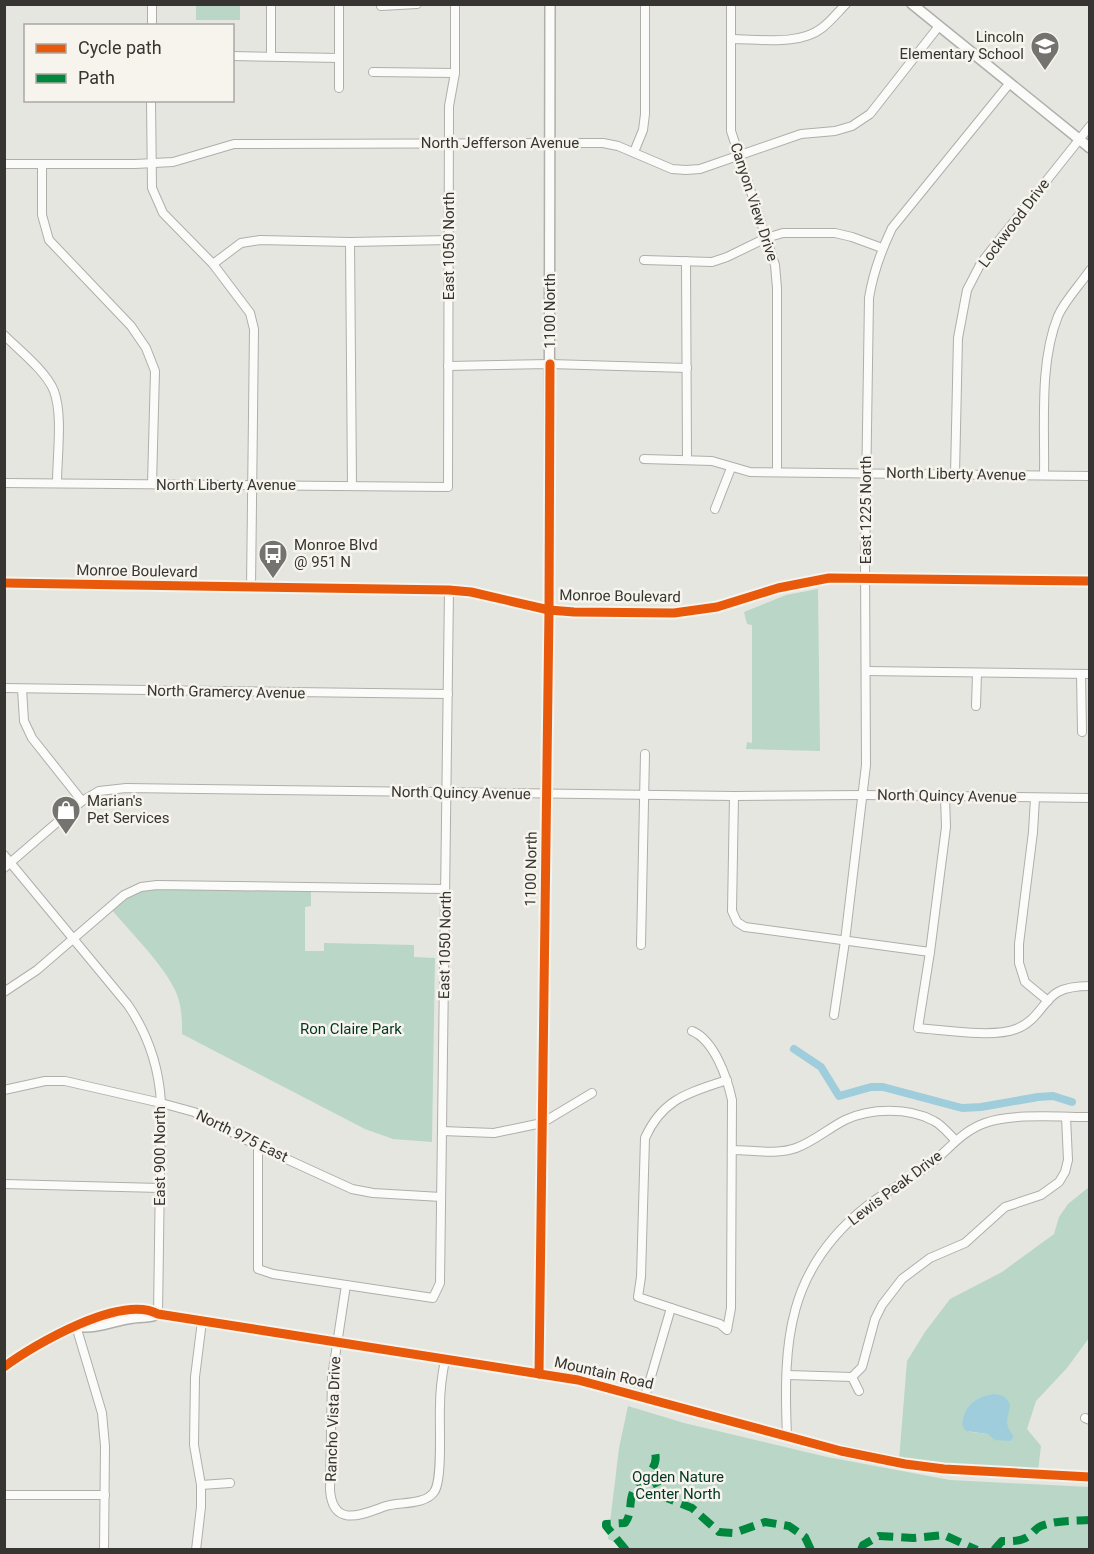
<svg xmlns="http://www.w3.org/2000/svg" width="1094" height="1554" font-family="Roboto,sans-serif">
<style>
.green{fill:#b9d6c6;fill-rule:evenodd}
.water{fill:#9fcddb}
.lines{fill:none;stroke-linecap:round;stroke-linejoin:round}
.canal{stroke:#9fcddb;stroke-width:8}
.minor-casing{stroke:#afaeab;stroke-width:10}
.tertiary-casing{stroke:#afaeab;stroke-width:12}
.minor{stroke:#fbfbfa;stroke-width:8}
.tertiary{stroke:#fbfbfa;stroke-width:9}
.quiet{stroke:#00873e;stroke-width:8;stroke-dasharray:15 8;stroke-linecap:butt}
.cycleway-casing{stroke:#f6f4ec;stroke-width:13}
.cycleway{stroke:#e8590c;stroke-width:9}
.labels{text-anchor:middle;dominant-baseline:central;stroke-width:5;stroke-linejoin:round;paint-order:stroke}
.poi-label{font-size:15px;fill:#363532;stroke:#f6f4ec;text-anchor:start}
.street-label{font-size:15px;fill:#363532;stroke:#f6f4ec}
.park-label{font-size:15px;fill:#013624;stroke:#f6f4ec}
</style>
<rect width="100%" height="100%" fill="#e6e6e1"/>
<!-- green -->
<g class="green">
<rect x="196" y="5" width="44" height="15"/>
<polygon points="818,589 820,751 746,749 747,742 752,743 752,625 747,624 744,612 786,595"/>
<path d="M156 888 311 892V906L305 907V951H324V943L414 945V957L435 958 432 1142 393 1139 365 1129 182 1034C182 1020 182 1006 176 992 164 965 131 933 112 910 126 898 138 891 156 888Z"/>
<path d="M1089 1187V1338L1067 1368 1036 1401 1027 1429 1041 1446 1038 1471 949 1466 899 1460 907 1361 925 1332 950 1299 1002 1272 1054 1234 1059 1217 1068 1204ZM993 1394 1009 1410 1005 1417 1008 1429 1014 1436 1011 1441 988 1434 970 1432 962 1425C963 1407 975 1396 993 1394Z"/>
<polygon points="628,1406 684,1423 827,1457 950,1480 1089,1487 1089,1549 628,1549 608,1539 619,1448"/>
</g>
<!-- water -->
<path class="water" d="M993 1394C1003 1395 1006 1396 1010 1405 1008 1419 1003 1423 1014 1436L1011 1441 995 1440 988 1434 966 1431 962 1425C963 1407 975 1396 993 1394Z"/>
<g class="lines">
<!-- canal -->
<polyline class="canal" points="794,1049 821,1067 839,1096 871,1087 883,1087 962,1108 981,1107 1038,1097 1053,1096 1072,1102"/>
<!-- minor casing -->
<g class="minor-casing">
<g id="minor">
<polyline points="339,4 339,88"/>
<polyline points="731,4 731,131 775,265 777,288 777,471"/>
<polyline points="381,6 417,4"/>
<polyline points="152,26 152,4"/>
<path d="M731 39C759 39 799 46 822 28 831 21 838 12 846 4"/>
<polyline points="232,56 339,58"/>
<polyline points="271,56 271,4"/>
<polyline points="373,72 455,73"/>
<polyline points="151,100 152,188 163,213 213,264 250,313 254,329 251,588"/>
<polyline points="634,152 643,130 645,114 645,4"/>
<polyline points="4,164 135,164 173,162 234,144 550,143 603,143 618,146 672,169 686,170 700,169 801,134 835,131 852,126 870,114 939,26"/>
<polyline points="42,164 42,215 49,240 131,326 146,348 155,371 152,484"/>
<polyline points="350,242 352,485"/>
<polyline points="644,260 712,262 727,257 766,238 783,233 835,233 852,237 882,248"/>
<polyline points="686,261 687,459"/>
<polyline points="213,264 241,243 260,240 350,242 449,240"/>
<path d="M4 335C19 350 46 371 54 391 63 415 57 456 57 483"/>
<polyline points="448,366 550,364 687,368"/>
<polyline points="644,459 712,461 750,472 1090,476"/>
<polyline points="955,474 958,338 967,290 981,263 1090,126"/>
<path d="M1044 475C1045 425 1039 363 1058 316 1065 300 1080 285 1090 270"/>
<polyline points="4,483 448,487 449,106 455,73 455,4"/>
<polyline points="715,509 731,468"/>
<polyline points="866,671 1090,674"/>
<polyline points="1081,674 1082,732"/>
<polyline points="4,688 448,694"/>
<polyline points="22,689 24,721 32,738 82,801"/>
<polyline points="976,706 977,673"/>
<polyline points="734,796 732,911 737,922 745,927 930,952"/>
<path d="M945 797 946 827 930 952 918 1028C944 1030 993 1038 1016 1029 1038 1021 1043 1000 1058 992 1067 987 1079 986 1090 986"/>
<polyline points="1035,798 1033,832 1019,944 1019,963 1025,982 1048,1001"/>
<path d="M4 855 128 1005C149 1036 159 1067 161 1103L158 1314"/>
<polyline points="4,868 82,801 99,791 126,788 734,796 864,795 1090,798"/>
<polyline points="641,945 645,754"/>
<polyline points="4,992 37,970 124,895 141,887 157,885 445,889"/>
<path d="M834 1015 845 941 866 765 865 560 869 298C873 273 881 251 892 228L1009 84"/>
<path d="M692 1031C714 1040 727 1077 732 1100L731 1308 727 1330 720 1324 638 1297 641 1277 645 1138C663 1098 689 1093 727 1080"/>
<polyline points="4,1090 45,1081 65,1081 161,1103 194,1112 258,1146 352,1189 373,1193 441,1197"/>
<polyline points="442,1131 494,1133 542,1123 592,1093"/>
<polyline points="258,1146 258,1269 273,1274 433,1298 440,1283 449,590"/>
<path d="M732 1150C752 1150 777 1155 796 1148 813 1142 829 1128 845 1120 870 1108 909 1107 934 1121 942 1125 949 1134 955 1140"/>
<polyline points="4,1184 160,1188"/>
<path d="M346 1285 332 1377 330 1490C333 1530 365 1513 386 1506 400 1502 425 1505 434 1492 443 1480 439 1424 440 1406 440 1391 442 1375 445 1360"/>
<polyline points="76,1326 102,1413 105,1446 104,1550"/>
<polyline points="788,1375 852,1377 862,1367 875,1319 882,1305 902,1279 930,1258 965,1243 1005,1207 1041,1195 1059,1182 1065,1172 1068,1160 1066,1117"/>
<polyline points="852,1377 859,1391"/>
<polyline points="645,1397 671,1308"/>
<polyline points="1085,1418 1090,1420"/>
<path d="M787 1436C783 1341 787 1269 867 1206 886 1191 908 1181 928 1166 948 1151 960 1132 985 1123 1012 1113 1060 1117 1090 1117"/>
<polyline points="201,1485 230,1483"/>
<polyline points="4,1495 105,1495"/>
<polyline points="196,1550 201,1507 201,1485 194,1445 195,1377 202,1321"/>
</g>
</g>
<!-- tertiary casing -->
<g class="tertiary-casing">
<g id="tertiary">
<polyline points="912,4 1090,148"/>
<polyline points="4,583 449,590 471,592 549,610 574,612 674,613 717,607 778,588 829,578 1090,581"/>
<path d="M76 1326C96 1330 115 1320 134 1318 143 1316 150 1319 158 1314"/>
<path d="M4 1367C35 1344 121 1294 158 1314L578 1380 841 1451 905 1464 944 1469 1090 1477"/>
<polyline points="539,1374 549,610 550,4"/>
</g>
</g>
<!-- minor -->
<use href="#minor" class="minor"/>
<!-- tertiary -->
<use href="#tertiary" class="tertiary"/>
<!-- quiet -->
<g class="quiet">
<polyline points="651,1473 660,1492 664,1497 692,1508 719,1532 734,1533 765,1522 789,1526 805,1537 811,1550"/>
<path d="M626 1550 606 1526V1524L625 1523C632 1514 629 1505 632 1495 638 1477 664 1471 653 1447"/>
<polyline points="861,1550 863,1545 879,1536 913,1538 944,1535 977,1550"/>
<path d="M994 1550 1002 1541C1012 1541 1022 1542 1030 1535 1034 1532 1036 1528 1041 1526 1057 1520 1073 1521 1090 1520"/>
</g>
<!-- cycleway casing -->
<g class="cycleway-casing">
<g id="cycleway">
<polyline points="4,583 449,590 471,592 549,610 574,612 674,613 717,607 778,588 829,578 1090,581"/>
<path d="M4 1367C35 1344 121 1294 158 1314L578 1380 841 1451 905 1464 944 1469 1090 1477"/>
<polyline points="539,1374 549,610 550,364"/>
</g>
</g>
<!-- cycleway -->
<use href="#cycleway" class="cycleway"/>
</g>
<!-- icons -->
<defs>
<g id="school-pin" transform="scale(1.5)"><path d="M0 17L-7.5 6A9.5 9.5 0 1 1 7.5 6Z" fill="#74736f" stroke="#f6f4ec"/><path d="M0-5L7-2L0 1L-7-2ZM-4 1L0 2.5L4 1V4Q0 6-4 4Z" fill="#fff"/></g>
<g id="bus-pin" transform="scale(1.5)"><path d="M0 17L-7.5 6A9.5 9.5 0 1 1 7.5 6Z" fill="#74736f" stroke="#f6f4ec"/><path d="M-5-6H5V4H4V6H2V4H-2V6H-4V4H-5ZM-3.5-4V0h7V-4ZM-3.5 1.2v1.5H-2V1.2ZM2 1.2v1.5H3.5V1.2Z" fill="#fff"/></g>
<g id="shop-pin" transform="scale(1.5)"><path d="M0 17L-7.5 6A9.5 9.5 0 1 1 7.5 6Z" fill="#74736f" stroke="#f6f4ec"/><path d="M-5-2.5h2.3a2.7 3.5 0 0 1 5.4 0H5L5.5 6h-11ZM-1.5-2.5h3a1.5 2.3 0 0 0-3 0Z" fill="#fff"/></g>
</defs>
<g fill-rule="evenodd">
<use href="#school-pin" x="1045" y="46"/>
<use href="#bus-pin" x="273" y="554"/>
<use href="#shop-pin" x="66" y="810"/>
</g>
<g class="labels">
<!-- poi labels -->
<g class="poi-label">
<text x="1024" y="37" text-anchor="end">Lincoln<tspan x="1024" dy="17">Elementary School</tspan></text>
<text x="294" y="545">Monroe Blvd<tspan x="294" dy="17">@ 951 N</tspan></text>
<text x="87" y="801">Marian's<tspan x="87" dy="17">Pet Services</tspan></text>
</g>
<!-- street labels -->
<g class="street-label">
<text x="500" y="143">North Jefferson Avenue</text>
<text transform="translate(754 202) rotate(72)">Canyon View Drive</text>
<text transform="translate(1014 223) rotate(-53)">Lockwood Drive</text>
<text transform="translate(449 246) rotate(-90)">East 1050 North</text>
<text transform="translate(550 311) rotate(-90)">1100 North</text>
<text transform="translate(956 474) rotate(1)">North Liberty Avenue</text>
<text x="226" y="485">North Liberty Avenue</text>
<text transform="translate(866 510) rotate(-90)">East 1225 North</text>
<text transform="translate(137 571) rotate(1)">Monroe Boulevard</text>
<text transform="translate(620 596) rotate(1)">Monroe Boulevard</text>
<text transform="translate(226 692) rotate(1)">North Gramercy Avenue</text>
<text transform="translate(461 793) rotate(1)">North Quincy Avenue</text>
<text transform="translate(947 796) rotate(1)">North Quincy Avenue</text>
<text transform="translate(531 869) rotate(-89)">1100 North</text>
<text transform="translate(445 945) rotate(-89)">East 1050 North</text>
<text transform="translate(242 1136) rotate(26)">North 975 East</text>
<text transform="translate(160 1156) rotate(-90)">East 900 North</text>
<text transform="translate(895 1188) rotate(-37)">Lewis Peak Drive</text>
<text transform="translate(604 1373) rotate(13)">Mountain Road</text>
<text transform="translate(333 1419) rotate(-88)">Rancho Vista Drive</text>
</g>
<!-- park labels -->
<g class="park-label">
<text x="351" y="1029">Ron Claire Park</text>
<text x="678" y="1477">Ogden Nature<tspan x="678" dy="17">Center North</tspan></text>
</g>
</g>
<!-- border -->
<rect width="1094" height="1554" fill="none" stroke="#363532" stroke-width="12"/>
<!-- legend -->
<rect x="24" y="24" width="210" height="78" fill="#f6f4ec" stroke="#a9a8a2" stroke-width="1.5"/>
<rect x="36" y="44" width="30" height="9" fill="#e8590c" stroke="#a9a8a2" stroke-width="1.5"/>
<text x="78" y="54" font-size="18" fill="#363532">Cycle path</text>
<rect x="36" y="74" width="30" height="9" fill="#00873e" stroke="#a9a8a2" stroke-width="1.5"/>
<text x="78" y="84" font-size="18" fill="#363532">Path</text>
</svg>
